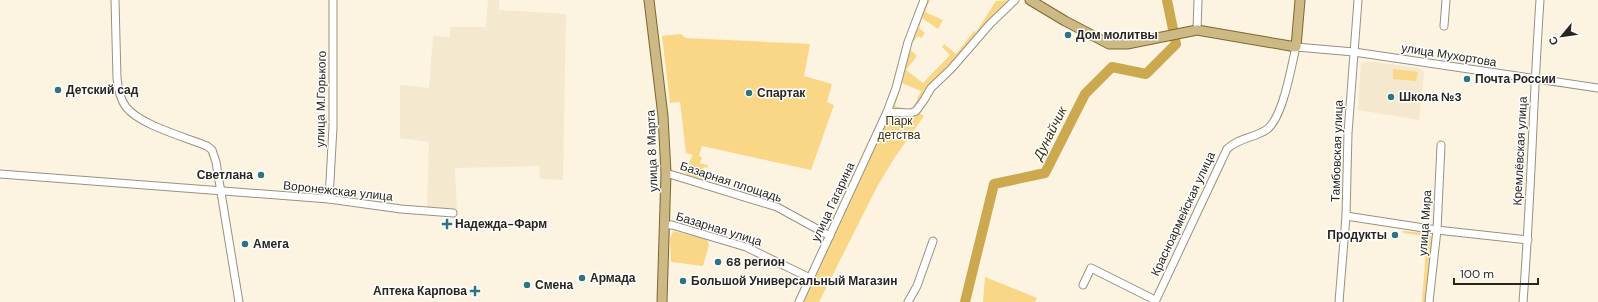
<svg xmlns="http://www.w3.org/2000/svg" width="1598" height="302" font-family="'DM Sans',sans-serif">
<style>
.built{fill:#f4e9cf}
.green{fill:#f9d786;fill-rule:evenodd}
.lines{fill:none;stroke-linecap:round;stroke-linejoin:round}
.river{stroke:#cca84f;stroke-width:10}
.minor-casing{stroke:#999180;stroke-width:9}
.major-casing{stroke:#7d672d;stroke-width:11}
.minor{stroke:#fff;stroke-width:7}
.major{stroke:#cdb986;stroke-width:9}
.poi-dot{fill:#2c747f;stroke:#fff;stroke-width:1.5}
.labels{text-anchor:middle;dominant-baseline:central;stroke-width:3;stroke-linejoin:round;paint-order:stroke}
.poi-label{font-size:12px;font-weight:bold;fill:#28251e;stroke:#fff;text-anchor:start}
.street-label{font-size:12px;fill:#28251e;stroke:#fff}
.park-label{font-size:12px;fill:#3d2e05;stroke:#fff}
.water-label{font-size:13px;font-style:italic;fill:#3e2f07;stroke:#fff}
</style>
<rect width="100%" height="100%" fill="#fcf4e1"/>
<!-- built -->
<g class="built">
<polygon points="488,0 499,0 499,10 566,14 563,180 540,179 539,166 455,168 457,211 427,207 429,142 400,138 400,85 429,88 433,36 450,37 450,27 486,27"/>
<polygon points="1361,62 1375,62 1418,68 1422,70 1424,73 1419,120 1358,110"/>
</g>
<!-- green -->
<g class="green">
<path d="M927 0H930L925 12 943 20 938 29 922 18 919 28 925 33 921 38 918 36 908 48 917 56 906 70 923 83 950 55 942 47 944 44 956 54 974 31 976 32 996 1 1010 0 929 88 915 110 910 112 892 111C898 91 901 69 908 49ZM902 83 921 91 912 111 895 106Z"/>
<polygon points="681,34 686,38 810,44 804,76 832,84 827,102 834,105 811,170 702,146 699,156 702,157 700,163 708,165 707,168 704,167 700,182 687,177 684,170 693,155 686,153 680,102 670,103 662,36"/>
<polygon points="1393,69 1418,72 1416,81 1393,79"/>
<polygon points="918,112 924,116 895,157 878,185 819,302 803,302 889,117 891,115"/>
<polygon points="673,231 707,239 709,245 703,266 671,262 670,239"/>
<polygon points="1403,231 1427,233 1432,237 1428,302 1422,302 1427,236 1403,233"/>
<polygon points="985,277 1037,298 1035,302 983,302"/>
</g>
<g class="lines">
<!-- river -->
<polyline class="river" points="965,302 994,184 1045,173 1085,94 1112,67 1146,74 1176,44 1167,0"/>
<!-- minor casing -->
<g class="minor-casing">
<g id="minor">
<path d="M115 0 117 78C118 89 120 99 126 107 140 125 185 137 207 146L212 150 216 162 239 302"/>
<polyline points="1444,26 1446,0"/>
<polyline points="1197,30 1198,0"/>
<polyline points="887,112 911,113 916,111 924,100 931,88 951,69 990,24 1015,0"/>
<polyline points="666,173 777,207 830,236"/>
<polyline points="0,174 329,199 401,209 453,213"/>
<polyline points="329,199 333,127 333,0"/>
<polyline points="1346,216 1437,230 1528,240"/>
<polyline points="664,225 672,225 746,247 810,278"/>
<polyline points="1083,285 1091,268 1151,298 1155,302"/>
<polyline points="799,302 887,112 896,88 908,42 924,0"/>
<polyline points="908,302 917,286 933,241"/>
<path d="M1155 302 1227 149C1238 138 1254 138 1266 130 1283 119 1291 67 1296 47L1354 52 1598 88"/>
<polyline points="1339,302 1346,216 1348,133 1358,0"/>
<polyline points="1429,302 1437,230 1441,145"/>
<path d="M1523 302C1531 201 1533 101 1540 0"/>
</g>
</g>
<!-- major casing -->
<g class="major-casing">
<g id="major">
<polyline points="649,0 663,116 666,173 662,302"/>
<polyline points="1030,0 1065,21 1109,44 1127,44 1197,30 1296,47 1300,0"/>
</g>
</g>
<!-- minor -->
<use href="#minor" class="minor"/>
<!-- major -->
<use href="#major" class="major"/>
</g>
<!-- markers -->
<g class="poi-dot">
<circle cx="1068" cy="35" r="4"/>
<circle cx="1467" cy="79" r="4"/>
<circle cx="58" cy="90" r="4"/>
<circle cx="749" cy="93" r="4"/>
<circle cx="1391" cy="97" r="4"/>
<circle cx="261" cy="175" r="4"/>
<path d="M445 218h4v4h4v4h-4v4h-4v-4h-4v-4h4z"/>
<circle cx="1395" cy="235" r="4"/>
<circle cx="245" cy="244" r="4"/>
<circle cx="718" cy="262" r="4"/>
<circle cx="582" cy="278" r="4"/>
<circle cx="683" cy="281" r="4"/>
<circle cx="527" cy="285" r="4"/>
<path d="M473 285h4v4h4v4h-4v4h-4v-4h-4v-4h4z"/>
</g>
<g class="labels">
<!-- poi labels -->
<g class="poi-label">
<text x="1076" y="35">Дом молитвы</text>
<text x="1475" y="79">Почта России</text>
<text x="66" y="90">Детский сад</text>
<text x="757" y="93">Спартак</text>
<text x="1399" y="97">Школа №3</text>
<text x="253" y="175" text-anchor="end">Светлана</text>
<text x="455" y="224">Надежда-Фарм</text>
<text x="1387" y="235" text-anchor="end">Продукты</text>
<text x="253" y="244">Амега</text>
<text x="726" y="262">68 регион</text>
<text x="590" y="278">Армада</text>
<text x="691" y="281">Большой Универсальный Магазин</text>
<text x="535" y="285">Смена</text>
<text x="467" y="291" text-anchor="end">Аптека Карпова</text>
</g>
<!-- street labels -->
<g class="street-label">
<text transform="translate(1449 55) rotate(9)">улица Мухортова</text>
<text transform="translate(321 99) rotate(-89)">улица М.Горького</text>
<text transform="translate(652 151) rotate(-92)">улица 8 Марта</text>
<text transform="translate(1337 151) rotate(-88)">Тамбовская улица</text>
<text transform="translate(1520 151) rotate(-87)">Кремлёвская улица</text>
<text transform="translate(731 182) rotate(18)">Базарная площадь</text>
<text transform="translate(338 191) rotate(6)">Воронежская улица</text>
<text transform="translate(833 202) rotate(-65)">улица Гагарина</text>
<text transform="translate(1183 214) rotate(-65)">Красноармейская улица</text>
<text transform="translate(1425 223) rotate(-86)">улица Мира</text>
<text transform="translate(719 229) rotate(17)">Базарная улица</text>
</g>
<!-- park labels -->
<g class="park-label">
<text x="899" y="121">Парк<tspan x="899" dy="14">детства</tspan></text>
</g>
<!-- water labels -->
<g class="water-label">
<text transform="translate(1050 133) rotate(-63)">Дунайчик</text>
</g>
</g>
<!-- north arrow -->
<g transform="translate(1562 36) rotate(241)" stroke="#ffffff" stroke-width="3" paint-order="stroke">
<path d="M0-3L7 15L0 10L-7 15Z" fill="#28251e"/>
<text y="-6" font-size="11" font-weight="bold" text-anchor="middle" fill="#28251e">С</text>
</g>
<!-- scale -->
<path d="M1454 278v6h84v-6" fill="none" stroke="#28251e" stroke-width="2"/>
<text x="1460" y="278" font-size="12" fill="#28251e" stroke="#ffffff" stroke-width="3" paint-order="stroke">100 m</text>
</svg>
